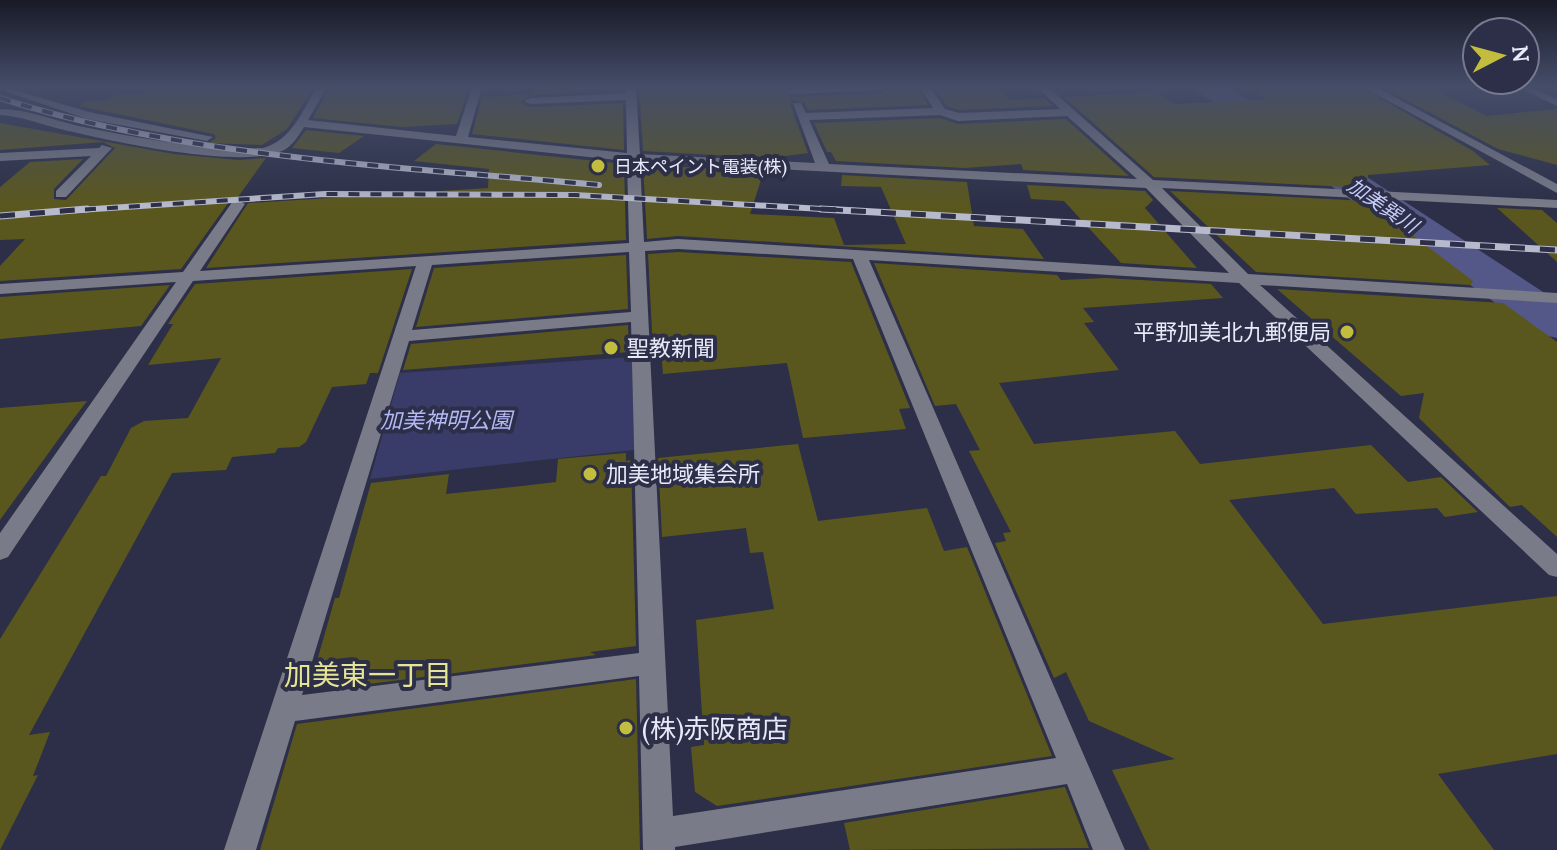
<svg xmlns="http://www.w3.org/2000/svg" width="1557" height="850" font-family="Lora,'Noto Sans JP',serif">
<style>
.green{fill:#393c68}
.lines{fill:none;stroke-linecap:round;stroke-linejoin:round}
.river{fill:#545889;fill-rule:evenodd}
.building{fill:#5a571e}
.minor{fill:#797b88;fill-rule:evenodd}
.rail-far1-casing{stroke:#b7bacc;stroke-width:6}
.rail-casing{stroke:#b7bacc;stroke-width:7}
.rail-far1{stroke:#2c2f47;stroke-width:4;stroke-dasharray:11;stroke-linecap:butt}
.rail{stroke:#2c2f47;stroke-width:5;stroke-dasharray:15;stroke-linecap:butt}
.poi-dot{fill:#c2bd3f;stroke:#2c2f47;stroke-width:3}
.labels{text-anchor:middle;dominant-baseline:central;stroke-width:8;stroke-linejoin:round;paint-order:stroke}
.far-poi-label{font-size:18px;fill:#e8eafa;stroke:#2c2f47;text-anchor:start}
.far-water-label{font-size:20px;font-style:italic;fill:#c7ccfb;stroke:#2c2f47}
.poi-label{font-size:22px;fill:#e8eafa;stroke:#2c2f47;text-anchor:start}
.park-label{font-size:22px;font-style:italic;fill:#b2b9f5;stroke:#2c2f47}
.near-poi-label{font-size:26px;fill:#e8eafa;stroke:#2c2f47;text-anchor:start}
.near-neighbourhood-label{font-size:28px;fill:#e6e495;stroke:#2c2f47}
</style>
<rect width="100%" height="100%" fill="#2c2f47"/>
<!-- green -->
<polygon class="green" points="632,357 634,450 370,479 400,373"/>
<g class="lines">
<!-- river -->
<polygon class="river" points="1192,87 1229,87 1557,301 1557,338 1539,334"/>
</g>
<!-- building -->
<g class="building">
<polygon points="153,87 314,87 287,129 262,145 209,143 216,138 214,134 79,106 85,101 108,100 114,95 144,93"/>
<polygon points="330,87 469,87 457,124 402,127 313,118"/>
<polygon points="534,87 623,87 623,90 530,95 521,102 530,107 623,103 624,150 472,134 482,97 532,94"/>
<polygon points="639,87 794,87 782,89 791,97 882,93 890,87 917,87 928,105 808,110 804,102 793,100 790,104 808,153 769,158 643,151"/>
<polygon points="933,87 997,87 1011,100 1044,98 1053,106 959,110 947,106"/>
<polygon points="1246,87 1360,87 1473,151 1490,165 1368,175 1368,188 1154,177 1064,97 1156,92 1175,104 1266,99"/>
<polygon points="1382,87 1429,87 1487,116 1557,109 1557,165 1498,149"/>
<polygon points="67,115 86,122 199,143 63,119"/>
<polygon points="940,118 958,124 1066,119 1129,176 1023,170 1021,164 965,168 836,161 831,152 827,152 814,123"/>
<polygon points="0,123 174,154 238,160 266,158 238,197 231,199 181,269 0,281 0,266 25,239 0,240 0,187 30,162 83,159 54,189 54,199 66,200 115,148 103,142 0,150"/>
<polygon points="306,130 364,136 339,153 292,148"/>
<polygon points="436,144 624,164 626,240 206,268 248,203 488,188 489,169 414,161"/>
<polygon points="643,165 764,171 750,214 834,218 844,245 906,244 881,187 841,186 842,175 967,182 974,226 1023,229 1044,259 678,236 647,239"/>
<polygon points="1027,185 1145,191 1153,200 1145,208 1197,268 1121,263 1064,201 1031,199"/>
<polygon points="1170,191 1368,201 1473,281 1471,285 1256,272"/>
<polygon points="1497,208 1542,210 1557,223 1557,262"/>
<polygon points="678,252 851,262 910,408 899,409 906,429 803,438 787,363 663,374 661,350 653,351 648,254"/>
<polygon points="626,255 628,309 416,327 434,268"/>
<polygon points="874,263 1057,275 1061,280 1105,278 1211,284 1223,298 1083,308 1094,322 1084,323 1119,370 999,383 1034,444 1175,431 1200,464 1371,445 1408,482 1441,477 1478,512 1445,517 1437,508 1356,514 1334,488 1229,500 1323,624 1557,596 1557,754 1438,774 1494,850 1150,850 1112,770 1175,759 1089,721 1066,672 1054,678 995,543 1006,541 1003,533 1011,532 969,451 980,450 956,404 935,406"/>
<polygon points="412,269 378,373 370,373 366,384 332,387 306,442 299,447 278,448 275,453 232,457 226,470 172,473 29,735 50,732 33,776 38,775 0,850 0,639 101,476 106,476 131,428 144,421 188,418 221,358 148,365 173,324 168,324 195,284"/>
<polygon points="170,285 141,326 0,339 0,297"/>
<polygon points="1277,289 1503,303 1557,342 1557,537 1522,505 1510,507 1419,418 1424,393 1401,396"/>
<polygon points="628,325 629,352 403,370 411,344"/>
<polygon points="87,401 68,426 0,520 0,408"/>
<polygon points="798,444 818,521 927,508 944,551 967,547 1052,756 717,806 695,792 691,747 704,745 696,620 774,609 763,552 750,553 746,528 662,537 658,458"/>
<polygon points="626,453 626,461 631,460 636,646 590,652 596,655 345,687 353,657 317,661 335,598 339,598 371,483 449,474 446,494 522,486 556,482 558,459"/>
<polygon points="636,679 640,850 260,850 297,724"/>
<polygon points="1065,787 1089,848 850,850 844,823"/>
</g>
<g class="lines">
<!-- minor -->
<g class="minor">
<polygon points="4,87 89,112 213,137 207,141 87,119 4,91"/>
<path d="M317 87H327L308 120 456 136 472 87H482L468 137 627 153 626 100 530 104 524 101 530 98 626 93V87H636L640 154 815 163 793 103H801L806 113 933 108 920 87H930L945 109 959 113 1060 109 1037 87H1048L1153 180 1557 200V208L1162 188 1248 274 1557 293V303L1260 285 1557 554V577L1549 575 1239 283 869 260 1125 850H1093L1067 784 675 847V850H643L639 676 295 721 256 850H224L416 266 193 281 8 557 0 560V533L176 282 0 294V284L183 272 233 201 238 200 245 204 200 271 629 243 627 161 304 127C299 135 293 145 284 150 242 171 107 140 60 129 40 124 21 116 0 115V109C27 109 52 120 79 126 139 138 201 150 263 148 292 140 302 111 317 87ZM940 115 958 121 1067 116 1137 179 829 164 809 120ZM640 162 1146 188 1229 273 678 239 644 242ZM678 249 853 259 1056 758 673 816 645 251ZM629 252 631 312 412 330 432 265ZM631 322 639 653 302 695 409 341Z"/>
<polygon points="814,87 887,87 882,90 791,94 785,91"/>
<polygon points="1363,87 1376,87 1557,184 1557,193"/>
<polygon points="1517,87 1530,87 1557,99 1557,106"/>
<polygon points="102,145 112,148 66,197 56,197 56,191 91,156 0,161 0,153 99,148"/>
</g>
<!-- rail-far1 casing -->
<g class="rail-far1-casing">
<g id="rail-far1">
<path d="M0 98C185 158 405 167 599 185"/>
<polyline points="63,211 325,194 575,195 857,211"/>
</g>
</g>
<!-- rail casing -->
<g class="rail-casing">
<g id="rail">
<polyline points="821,209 1557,250"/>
<polyline points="0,216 87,209"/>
</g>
</g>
<!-- rail-far1 -->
<use href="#rail-far1" class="rail-far1"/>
<!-- rail -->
<use href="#rail" class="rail"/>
</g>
<!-- sky -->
<linearGradient id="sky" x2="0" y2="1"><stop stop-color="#181a27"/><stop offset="0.42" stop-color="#454d69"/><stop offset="1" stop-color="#454d69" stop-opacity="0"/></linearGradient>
<rect width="1557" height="206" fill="url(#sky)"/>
<!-- markers -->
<g class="poi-dot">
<circle cx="598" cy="166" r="8"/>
<circle cx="1347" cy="332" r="8"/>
<circle cx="611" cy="348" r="8"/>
<circle cx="590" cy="474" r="8"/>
<circle cx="626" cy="728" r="8"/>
</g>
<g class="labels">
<!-- far-poi labels -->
<g class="far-poi-label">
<text x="614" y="166">日本ペイント電装(株)</text>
</g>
<!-- far-water labels -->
<g class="far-water-label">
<text transform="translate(1383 205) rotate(34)">加美巽川</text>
</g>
<!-- poi labels -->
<g class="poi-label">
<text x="1331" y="332" text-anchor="end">平野加美北九郵便局</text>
<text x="627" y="348">聖教新聞</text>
<text x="606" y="474">加美地域集会所</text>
</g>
<!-- park labels -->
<g class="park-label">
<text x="446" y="420">加美神明公園</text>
</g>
<!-- near-poi labels -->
<g class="near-poi-label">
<text x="642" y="728">(株)赤阪商店</text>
</g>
<!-- near-neighbourhood labels -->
<g class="near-neighbourhood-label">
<text x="368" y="675">加美東一丁目</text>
</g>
</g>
<!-- north arrow -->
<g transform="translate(1501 56) rotate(84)"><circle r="38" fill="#2c2f47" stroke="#777a8f" stroke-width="2"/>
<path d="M0-6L14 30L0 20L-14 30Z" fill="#c2bd3f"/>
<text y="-12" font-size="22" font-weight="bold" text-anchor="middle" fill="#e8eafa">N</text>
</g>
</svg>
